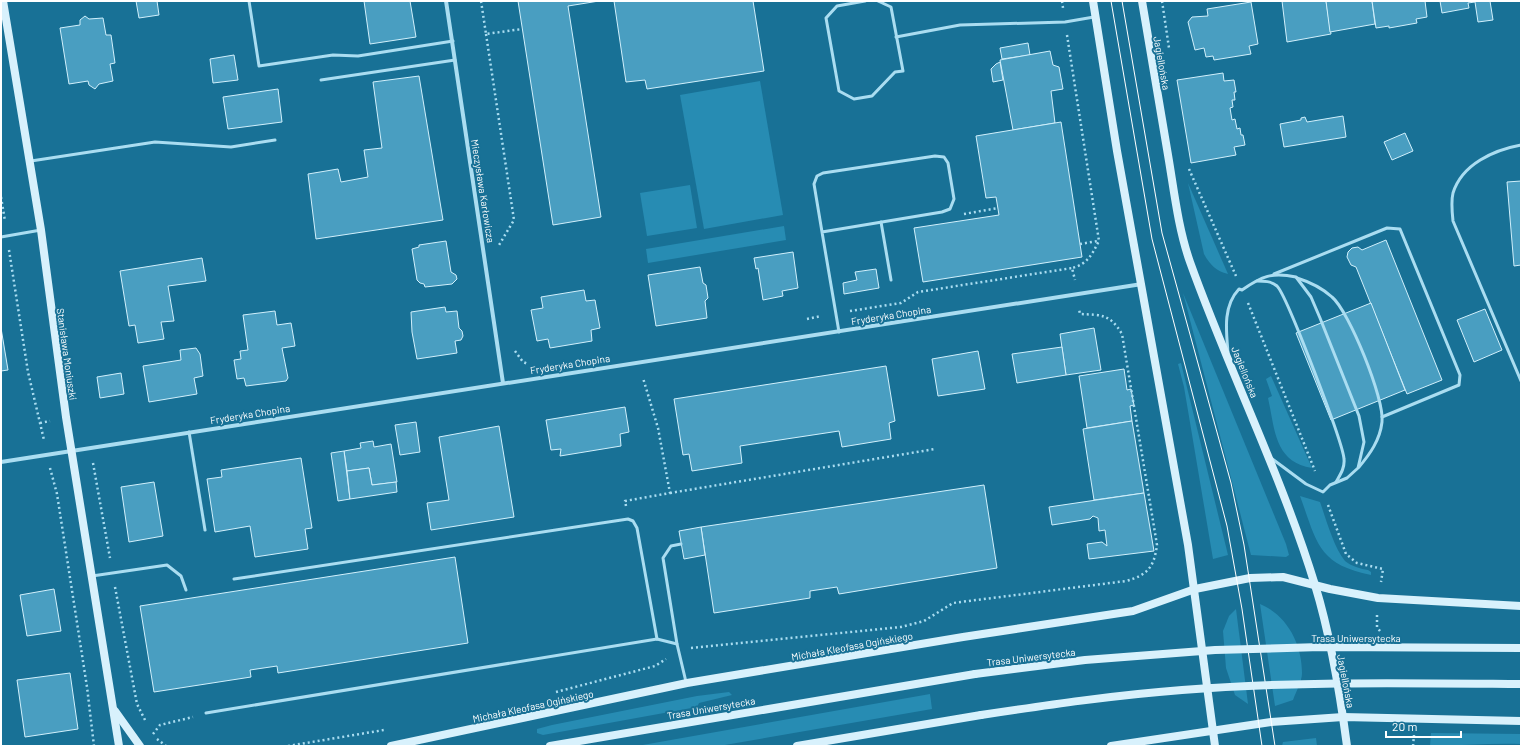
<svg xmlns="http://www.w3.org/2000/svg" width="1522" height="747" font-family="Barlow,sans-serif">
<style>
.green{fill:#278cb3}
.building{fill:#499ec1;stroke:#d1f0fc}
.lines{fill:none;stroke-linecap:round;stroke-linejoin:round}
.path{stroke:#aaddf1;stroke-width:2.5;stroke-dasharray:2 3;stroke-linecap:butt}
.lane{stroke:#aaddf1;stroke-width:3}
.street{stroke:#aaddf1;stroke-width:4}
.secondary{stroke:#d8f1fc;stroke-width:8}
.tram{stroke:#fff;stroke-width:1}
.secondary-bridge{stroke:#d8f1fc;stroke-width:8}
.labels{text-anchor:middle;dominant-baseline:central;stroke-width:4;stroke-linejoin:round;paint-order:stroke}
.street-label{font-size:10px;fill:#fff;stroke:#187196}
</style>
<rect width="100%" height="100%" fill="#187196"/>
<!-- green -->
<g class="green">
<polygon points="760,81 783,215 704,229 680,95"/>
<path d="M1188 183 1228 274C1216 271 1210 265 1204 254Z"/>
<polygon points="690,185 697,228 647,236 640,193"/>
<polygon points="784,226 786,240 648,263 646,249"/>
<polygon points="1183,293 1286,544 1289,555 1286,557 1251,555"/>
<polygon points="1181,363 1228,555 1213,559 1184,387 1178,364"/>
<path d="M1271 376 1312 468C1274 462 1275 429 1268 398L1272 396 1266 379Z"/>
<path d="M1300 496 1320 502C1326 519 1334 548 1345 561 1351 566 1361 569 1368 570L1371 572V575C1317 564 1317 542 1300 496Z"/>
<path d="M1260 604C1287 615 1302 644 1302 673 1302 681 1296 692 1293 700L1275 706Z"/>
<polygon points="1236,609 1248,704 1235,695 1226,668 1223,631 1229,616"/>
<polygon points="729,692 732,695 699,703 697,707 543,735 537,733 537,729 552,725 697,696"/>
<polygon points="930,694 932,709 719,746 637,746"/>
<path d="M1431 733 1521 734V744C1490 743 1461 746 1430 746Z"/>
<polygon points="1316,738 1317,746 1282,746 1283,742"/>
</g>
<!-- building -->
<g class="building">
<polygon points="136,1 157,1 159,15 139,18"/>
<polygon points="364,1 410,1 416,37 370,44"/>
<polygon points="518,1 599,1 568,6 601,217 553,225"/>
<polygon points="614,1 753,1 764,71 647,89 645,80 626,82"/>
<polygon points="1282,1 1326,1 1331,34 1287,42"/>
<polygon points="1326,1 1372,1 1375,24 1330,32"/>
<polygon points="1372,1 1425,1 1427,17 1416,19 1417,23 1389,28 1389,26 1376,28"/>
<polygon points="1440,1 1490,1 1493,20 1478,22 1475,2 1468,3 1469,8 1442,13"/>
<polygon points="1251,2 1258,44 1249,46 1251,54 1214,60 1213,56 1206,57 1204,48 1195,50 1188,22 1192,17 1208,16 1207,9"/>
<polygon points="85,16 89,19 103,18 106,35 111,35 115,63 110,64 113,81 99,84 95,89 89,85 88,81 69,84 60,28 80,25 80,20"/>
<polygon points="1028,43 1030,55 1002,59 1000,48"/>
<polygon points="1050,51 1053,65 1059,67 1063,89 1051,91 1055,123 1013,130 1000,60"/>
<polygon points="234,55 238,80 213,83 210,59"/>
<polygon points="1000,62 1003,80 993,82 991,69 996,64"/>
<polygon points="1223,73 1224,81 1234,80 1236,92 1234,92 1235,100 1232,100 1233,107 1230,108 1232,120 1235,119 1237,129 1240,128 1241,135 1243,135 1245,145 1234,147 1236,155 1191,163 1177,80"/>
<polygon points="419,76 443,220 316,239 308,174 338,169 341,182 368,177 364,150 382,148 373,82"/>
<polygon points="278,89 282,122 228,129 223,97"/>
<polygon points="1343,116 1346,137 1284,147 1280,124 1301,120 1301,118 1305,117 1307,122"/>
<polygon points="1061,122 1082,257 923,282 914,228 999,215 996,197 986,198 976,136"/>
<polygon points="1405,133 1413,151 1392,160 1384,142"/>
<polygon points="1521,181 1521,265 1514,266 1507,182"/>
<polygon points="1386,240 1442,380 1407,394 1356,267 1351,265 1347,257 1348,252 1352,248 1358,247 1362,250"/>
<polygon points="446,241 451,272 456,275 457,279 452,284 425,287 424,284 420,283 417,280 412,249 419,247 419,245"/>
<polygon points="793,252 798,288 782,291 783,296 763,300 758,268 756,269 754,258"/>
<polygon points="202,258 206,281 168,286 174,321 161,322 164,339 138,343 135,325 129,326 120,271"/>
<polygon points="700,267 703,283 706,285 708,298 705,301 707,318 656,326 648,275"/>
<polygon points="876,269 879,288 844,294 843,283 857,280 855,272"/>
<polygon points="584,290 586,301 595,300 600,328 591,330 592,341 550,348 548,339 537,341 531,310 543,308 541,297"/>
<polygon points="1371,303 1405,390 1331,420 1296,333"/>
<polygon points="445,307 446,312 457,311 459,328 462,331 463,336 461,340 455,341 457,353 417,359 412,332 411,312"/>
<polygon points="1485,309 1502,350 1474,362 1457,320"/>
<polygon points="275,311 277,325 291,323 295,346 282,348 288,378 286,381 246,386 244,378 237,379 234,360 241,359 240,351 248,350 243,315"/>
<polygon points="1,328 8,370 1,371"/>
<polygon points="1094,328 1101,370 1066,375 1060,334"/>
<polygon points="1062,347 1066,375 1017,383 1012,354"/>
<polygon points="196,348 200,354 203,376 194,378 197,394 149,402 143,366 181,360 180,350"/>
<polygon points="978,351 985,389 938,396 932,359"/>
<polygon points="886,366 895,421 889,423 891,439 842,447 839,431 740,446 742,463 692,471 689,454 683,455 674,399"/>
<polygon points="1124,369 1127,390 1131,389 1134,405 1130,406 1132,421 1087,428 1079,376"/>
<polygon points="121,373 124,394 100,398 97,377"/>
<polygon points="625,407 629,432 620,434 621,446 560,456 561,449 551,450 546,420"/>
<polygon points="1132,421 1144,493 1094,500 1083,429"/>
<polygon points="416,422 420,452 400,455 395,425"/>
<polygon points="499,426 514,517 431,530 427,503 449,500 439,437"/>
<polygon points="373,441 374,447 391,444 397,482 372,485 369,468 347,471 344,451 361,448 360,443"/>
<polygon points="344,451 350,499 338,501 331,453"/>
<polygon points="301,458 312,528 305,529 308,549 255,557 250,526 215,532 207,479 222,477 221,470"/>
<polygon points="369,468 372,485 396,482 397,492 350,499 347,471"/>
<polygon points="154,482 163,536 129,542 121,487"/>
<polygon points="984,485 997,568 839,594 837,587 810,591 810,598 714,613 701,527"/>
<polygon points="1144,493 1154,551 1089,559 1087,544 1102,542 1107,546 1105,530 1099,531 1098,518 1093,516 1090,519 1052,525 1049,507"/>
<polygon points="701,527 705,555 684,559 679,531"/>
<polygon points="455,557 468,643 278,673 277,666 250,670 251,677 154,692 140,606"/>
<polygon points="54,589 61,631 27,636 20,595"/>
<polygon points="70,673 78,729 25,737 17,680"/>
</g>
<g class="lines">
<!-- path -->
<g class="path">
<polyline points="481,1 486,34 522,29"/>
<polyline points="1062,1 1063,8"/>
<polyline points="1162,1 1169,48"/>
<polyline points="486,34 514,220 499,245"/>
<path d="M1067 35 1099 241C1092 254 1088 264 1072 268L1075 280"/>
<polyline points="1189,169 1236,276"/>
<polyline points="1,197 5,221"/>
<polyline points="964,214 998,208"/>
<polyline points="1080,244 1098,241"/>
<polyline points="9,250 28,372 44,440"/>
<polyline points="1248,303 1315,471"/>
<polyline points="850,311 901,303 918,292 1072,268"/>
<polyline points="807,319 821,316"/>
<polyline points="515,351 523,362 528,364"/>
<polyline points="40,423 50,421"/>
<polyline points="93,463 110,558"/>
<polyline points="50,468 57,494 87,687 94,746"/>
<polyline points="670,493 935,449"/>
<polyline points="1328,505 1346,554 1357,563 1383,569 1381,582"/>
<polyline points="626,506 625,501 670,493 658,428 643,378"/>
<polyline points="115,587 137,704 146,722"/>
<polyline points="1377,615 1377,627 1380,631"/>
<path d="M691 648 901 627 924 621 953 603 1126 581C1148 575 1154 567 1157 545L1122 334C1110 314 1102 315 1080 314L1079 309"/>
<polyline points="556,692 655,666 666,659"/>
<polyline points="153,734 160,725 193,717"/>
<polyline points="157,739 166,746"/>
<polyline points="288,746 384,730"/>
<polyline points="1413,746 1414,735"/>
</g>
<!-- lane -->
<g class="lane">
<polyline points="249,1 259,66 333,55 358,56 453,41"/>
<polyline points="865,1 837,6 826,18 839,91 854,99 872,96 895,72 903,71 891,7 878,1"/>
<polyline points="896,37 960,25 1065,22 1094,17"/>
<polyline points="321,80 455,60"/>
<path d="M1521 145C1494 150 1462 164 1453 193 1451 201 1452 212 1453 221L1521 381"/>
<polyline points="31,161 155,142 231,147 275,140"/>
<polyline points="881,222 891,280"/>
<polyline points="822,232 814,184 817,176 823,173 935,156 944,157 948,163 954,199 950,209 942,212 822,232 839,332"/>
<polyline points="1,237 41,230"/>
<polyline points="1274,274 1387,228 1400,229 1460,375 1459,385 1382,417"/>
<path d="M1297 278C1310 282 1322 288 1332 297 1349 311 1385 400 1382 422 1380 440 1370 454 1359 467"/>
<path d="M1257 281C1264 281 1271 281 1277 286 1287 296 1343 443 1344 459 1345 468 1340 475 1336 482"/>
<path d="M1228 352C1226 330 1223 306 1239 289L1242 290C1262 276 1272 272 1296 277L1311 297 1320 318 1359 416 1364 442 1358 468 1347 478 1330 485 1323 492 1306 484 1271 458"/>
<polyline points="189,432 205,530"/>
<polyline points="681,544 671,546 663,558 677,644 686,682"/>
<polyline points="92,576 167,565 181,576 186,590"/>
<polyline points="234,579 628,519 633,521 637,528 657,639"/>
<polyline points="206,713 657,639 677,644"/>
</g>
<!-- street -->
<g class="street">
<polyline points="446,1 503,383"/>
<polyline points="1,462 1142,284"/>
</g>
<!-- secondary -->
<g class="secondary">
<polyline points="3,1 41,230 66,417 119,746"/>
<polyline points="1093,1 1117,151 1188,545 1215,746"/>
<path d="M1142 1C1151 52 1159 104 1168 155 1174 190 1178 228 1190 262 1229 371 1281 474 1315 585 1331 637 1340 693 1347 746"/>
<polyline points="115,711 140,746"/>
<polyline points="391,746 687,683 963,637 1133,611 1195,589 1250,578 1283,577 1330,589 1378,598 1521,606"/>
<polyline points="550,746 975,674"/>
<polyline points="797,746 981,715"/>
<polyline points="1111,746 1271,722 1343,717 1521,721"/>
</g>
<!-- tram -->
<g class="tram">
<polyline points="1111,1 1152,239 1227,526 1242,609 1262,746"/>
<polyline points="1122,1 1162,233 1231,483 1244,545 1275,746"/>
</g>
<!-- secondary-bridge -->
<g class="secondary-bridge">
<polyline points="975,674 1085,660 1215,650 1321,647 1521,648"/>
<path d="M981 715C1048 705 1115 695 1182 690 1295 681 1408 683 1521 684"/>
</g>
</g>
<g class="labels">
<!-- street labels -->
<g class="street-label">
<text transform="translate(1162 63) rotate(80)">Jagiellońska</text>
<text transform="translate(483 191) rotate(81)">Mieczysława Karłowicza</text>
<text transform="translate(891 315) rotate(-9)">Fryderyka Chopina</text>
<text transform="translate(67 354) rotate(82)">Stanisława Moniuszki</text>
<text transform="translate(570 364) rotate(-9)">Fryderyka Chopina</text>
<text transform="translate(1245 372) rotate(68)">Jagiellońska</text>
<text transform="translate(250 414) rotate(-9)">Fryderyka Chopina</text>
<text x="1356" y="638">Trasa Uniwersytecka</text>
<text transform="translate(852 646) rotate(-10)">Michała Kleofasa Ogińskiego</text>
<text transform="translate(1031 657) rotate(-7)">Trasa Uniwersytecka</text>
<text transform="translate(1346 681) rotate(79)">Jagiellońska</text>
<text transform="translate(533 706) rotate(-12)">Michała Kleofasa Ogińskiego</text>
<text transform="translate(711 708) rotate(-10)">Trasa Uniwersytecka</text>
</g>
</g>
<!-- border -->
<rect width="1522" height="747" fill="none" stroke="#ffffff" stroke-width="4"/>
<!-- scale -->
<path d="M1386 731v6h75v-6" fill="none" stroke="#ffffff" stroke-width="2"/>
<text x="1392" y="731" font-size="12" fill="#ffffff" stroke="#187196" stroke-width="3" paint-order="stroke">20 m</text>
</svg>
